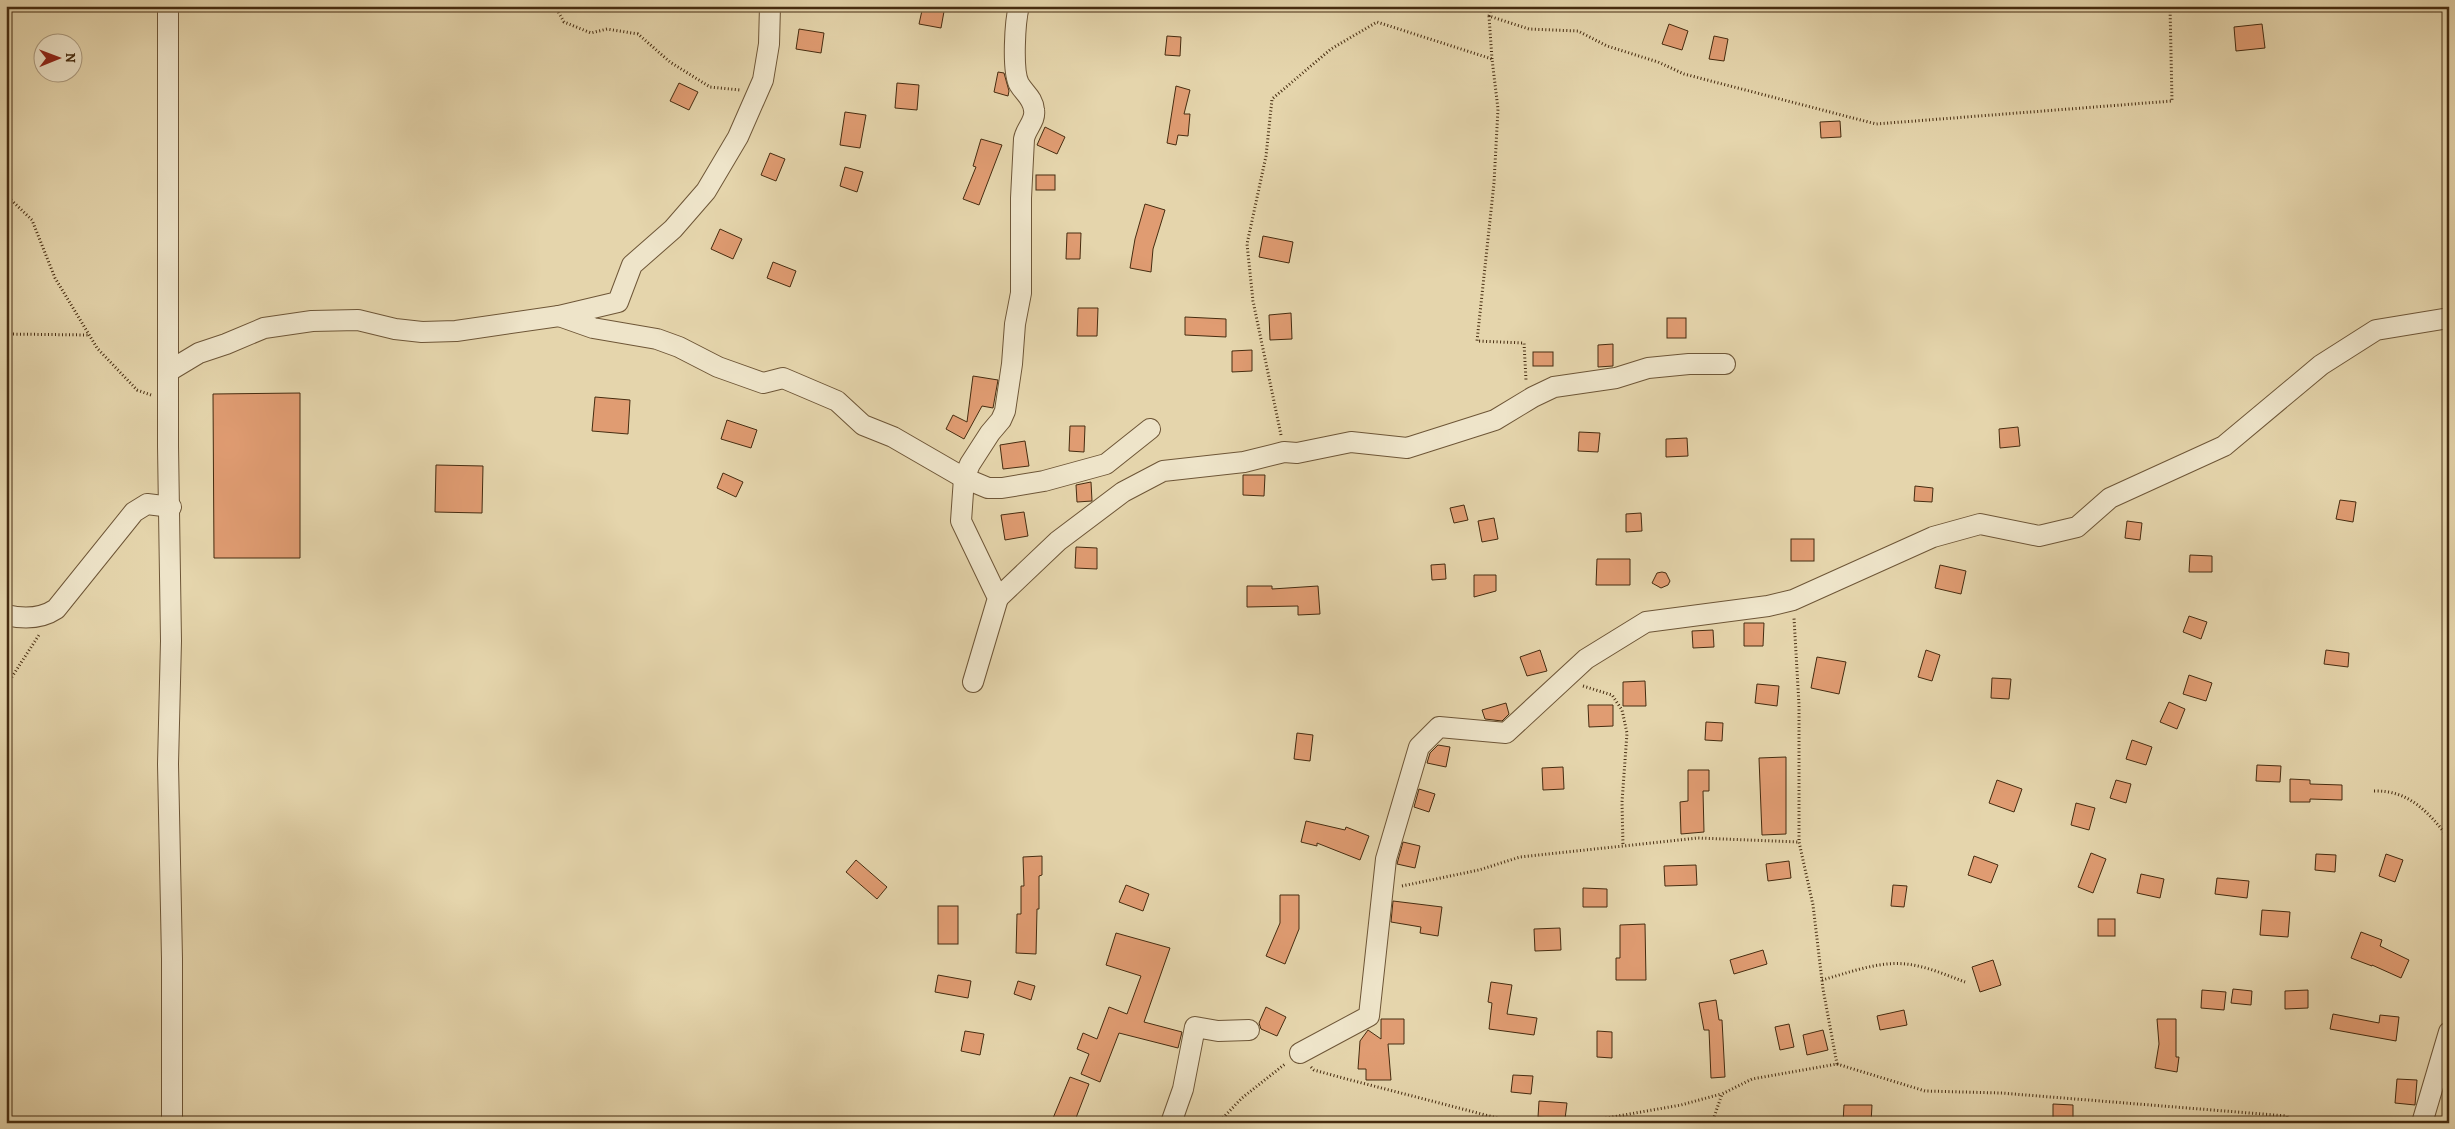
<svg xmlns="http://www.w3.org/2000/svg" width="2455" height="1129" font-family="Alegreya,serif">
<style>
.building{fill:#e09c72;stroke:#462c10}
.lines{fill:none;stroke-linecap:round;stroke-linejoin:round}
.minor-casing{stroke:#6e5637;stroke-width:22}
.path{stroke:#462c10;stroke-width:3;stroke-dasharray:1 2.5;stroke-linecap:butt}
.minor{stroke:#eee4c9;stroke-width:20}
</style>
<rect width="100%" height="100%" fill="#e5d5ac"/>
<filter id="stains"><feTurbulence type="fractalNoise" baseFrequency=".004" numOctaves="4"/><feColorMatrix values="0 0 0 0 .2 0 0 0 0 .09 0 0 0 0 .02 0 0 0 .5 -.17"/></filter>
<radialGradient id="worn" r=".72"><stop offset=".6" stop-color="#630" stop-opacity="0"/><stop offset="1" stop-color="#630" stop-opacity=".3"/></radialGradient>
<!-- building -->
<g class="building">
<polygon points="923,6 945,6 941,28 919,24"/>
<polygon points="1669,24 1688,31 1682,50 1662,44"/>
<polygon points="2262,24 2265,48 2236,51 2234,27"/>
<polygon points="799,29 824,33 821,53 796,49"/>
<polygon points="1167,36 1181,37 1180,56 1165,55"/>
<polygon points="1714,36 1728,39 1724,61 1709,59"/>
<polygon points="998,72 1004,73 1009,91 1008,96 994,92"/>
<polygon points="679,83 698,92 689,110 670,101"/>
<polygon points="897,83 919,85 917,110 895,108"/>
<polygon points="1176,86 1190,90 1184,114 1190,114 1188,136 1178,135 1176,145 1167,143"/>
<polygon points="845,112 866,115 860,148 840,145"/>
<polygon points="1840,121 1841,137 1821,138 1820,122"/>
<polygon points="1045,127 1065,137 1057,154 1037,145"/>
<polygon points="981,139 1002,145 979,205 963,199 976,167 973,166"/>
<polygon points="770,153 785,159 776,181 761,175"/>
<polygon points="845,167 863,172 857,192 840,186"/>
<rect x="1036" y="175" width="19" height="15"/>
<polygon points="1145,204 1165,210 1153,249 1151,272 1130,268 1135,239"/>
<polygon points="720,229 742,239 733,259 711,249"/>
<polygon points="1067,233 1081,233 1080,259 1066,259"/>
<polygon points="1263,236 1293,242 1289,263 1259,257"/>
<polygon points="773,262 796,271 790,287 767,278"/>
<polygon points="1078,308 1098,308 1097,336 1077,336"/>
<polygon points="1291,313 1292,339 1270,340 1269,315"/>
<polygon points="1185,317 1226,319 1226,337 1185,335"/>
<rect x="1667" y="318" width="19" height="20"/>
<polygon points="1613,344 1613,366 1598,367 1598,345"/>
<polygon points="1252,350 1252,371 1232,372 1232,351"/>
<rect x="1533" y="352" width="20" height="14"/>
<polygon points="973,376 998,380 993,408 982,406 964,439 946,429 953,415 967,422"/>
<polygon points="300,393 300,558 214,558 213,394"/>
<polygon points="595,397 630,400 628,434 592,431"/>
<polygon points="727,420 757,430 751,448 721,439"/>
<polygon points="1070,426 1085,426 1084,452 1069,451"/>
<polygon points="2018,427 2020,446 2000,448 1999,429"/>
<polygon points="1579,432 1600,433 1598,452 1578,451"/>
<polygon points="1687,438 1688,456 1666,457 1666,439"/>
<polygon points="1025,441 1029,466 1003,469 1000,445"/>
<polygon points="436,465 483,466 482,513 435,512"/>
<polygon points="723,473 743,482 736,497 717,488"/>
<polygon points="1243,475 1265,475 1264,496 1243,495"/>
<polygon points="1091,482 1092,501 1077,502 1076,485"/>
<polygon points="1915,486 1933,488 1932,502 1914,501"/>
<polygon points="2340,500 2356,502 2353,522 2336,519"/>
<polygon points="1464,505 1468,520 1454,523 1450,508"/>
<polygon points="1024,512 1028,536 1005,540 1001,515"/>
<polygon points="1641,513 1642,531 1626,532 1626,514"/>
<polygon points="1494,518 1498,539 1482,542 1478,521"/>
<polygon points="2127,521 2142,523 2140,540 2125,538"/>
<rect x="1791" y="539" width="23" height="22"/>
<polygon points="1076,547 1097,548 1097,569 1075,568"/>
<polygon points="2190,555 2212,556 2212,572 2189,572"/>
<polygon points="1597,559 1630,559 1630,585 1596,585"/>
<polygon points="1445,564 1446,579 1432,580 1431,565"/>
<polygon points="1940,565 1966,571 1961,594 1935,588"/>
<polygon points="1662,572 1666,573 1670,581 1668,585 1661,588 1652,583 1657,573"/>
<polygon points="1474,575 1496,575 1496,591 1474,597"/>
<polygon points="1247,586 1272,586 1272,589 1318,586 1320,614 1298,615 1298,606 1247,607"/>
<polygon points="2189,616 2207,622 2201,639 2183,632"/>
<polygon points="1744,623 1764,623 1763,646 1744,646"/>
<polygon points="1713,630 1714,647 1693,648 1692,631"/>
<polygon points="1540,650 1547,671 1527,676 1520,657"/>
<polygon points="1926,650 1940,655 1932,681 1918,677"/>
<polygon points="2326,650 2349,653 2348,667 2324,664"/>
<polygon points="1817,657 1846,662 1839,694 1811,688"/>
<polygon points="2189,675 2212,683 2206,701 2183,694"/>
<polygon points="1992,678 2011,679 2009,699 1991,698"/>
<polygon points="1645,681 1646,706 1623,706 1623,682"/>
<polygon points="1757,684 1779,686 1777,706 1755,703"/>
<polygon points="2169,702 2185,709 2177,729 2160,722"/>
<polygon points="1506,703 1509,714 1502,721 1485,719 1482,710"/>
<polygon points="1588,705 1613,705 1613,726 1589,727"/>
<polygon points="1706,722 1723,723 1722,741 1705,740"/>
<polygon points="1297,733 1313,735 1310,761 1294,759"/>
<polygon points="2132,740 2152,747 2146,765 2126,759"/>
<polygon points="1438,745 1450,747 1446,767 1427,763 1430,753"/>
<polygon points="1786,757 1786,834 1762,835 1759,758"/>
<polygon points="2257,765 2281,766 2280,782 2256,781"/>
<polygon points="1563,767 1564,789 1543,790 1542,768"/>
<polygon points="1688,770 1709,770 1709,791 1703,791 1704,832 1681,834 1680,802 1688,801"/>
<polygon points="2290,779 2310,780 2310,784 2342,785 2342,800 2310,799 2310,802 2290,802"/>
<polygon points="1997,780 2022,789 2014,812 1989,803"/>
<polygon points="2116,780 2131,784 2126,803 2110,798"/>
<polygon points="1419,789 1435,794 1429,812 1414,807"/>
<polygon points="2076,803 2095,808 2089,830 2071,825"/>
<polygon points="1306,821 1345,830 1346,827 1369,836 1360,860 1317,843 1317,846 1301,842"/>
<polygon points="1403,842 1420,846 1415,868 1397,864"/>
<polygon points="2091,853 2106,859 2093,893 2078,887"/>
<polygon points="2316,854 2336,855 2335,872 2315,870"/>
<polygon points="2386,854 2403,860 2395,882 2379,876"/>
<polygon points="1042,856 1042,875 1039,876 1039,909 1037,909 1036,954 1016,953 1017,914 1021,914 1021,886 1024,886 1023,857"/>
<polygon points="1974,856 1998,865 1991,883 1968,875"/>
<polygon points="856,860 887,887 877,899 846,872"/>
<polygon points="1789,861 1791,878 1768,881 1766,864"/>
<polygon points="1696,865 1697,885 1665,886 1664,866"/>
<polygon points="2141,874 2164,879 2160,898 2137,893"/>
<polygon points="2217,878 2249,881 2247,898 2215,894"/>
<polygon points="1126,885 1149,894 1143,911 1119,902"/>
<polygon points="1893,885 1907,886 1904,907 1891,906"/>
<polygon points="1583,888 1607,889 1607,907 1583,907"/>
<polygon points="1280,895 1299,895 1299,929 1285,964 1266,956 1280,923"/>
<polygon points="1393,901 1442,907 1438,936 1420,933 1421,927 1391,922"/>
<rect x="938" y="906" width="20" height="38"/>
<polygon points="2262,910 2290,912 2288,937 2260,935"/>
<rect x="2098" y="919" width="17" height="17"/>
<polygon points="1645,924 1646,980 1616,980 1616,958 1620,958 1620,925"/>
<polygon points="1560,928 1561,950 1535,951 1534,929"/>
<polygon points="2361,932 2382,940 2380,946 2409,960 2401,978 2372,965 2372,966 2351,958"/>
<polygon points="1116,933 1170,948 1144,1022 1182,1032 1178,1048 1119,1033 1100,1082 1081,1074 1089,1054 1077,1049 1083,1033 1097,1039 1109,1007 1127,1014 1141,976 1106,965"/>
<polygon points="1763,950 1767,964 1734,974 1730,960"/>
<polygon points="1993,960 2001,985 1980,992 1972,967"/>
<polygon points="938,975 971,981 968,998 935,992"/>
<polygon points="1018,981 1035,986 1031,1000 1014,994"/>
<polygon points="1491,982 1512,985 1507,1014 1537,1018 1534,1035 1489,1029 1492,1003 1488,1002"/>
<polygon points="2233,989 2252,991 2251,1005 2231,1003"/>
<polygon points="2202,990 2226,992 2224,1010 2201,1008"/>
<polygon points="2308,990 2308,1008 2285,1009 2285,991"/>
<polygon points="1716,1000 1719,1020 1722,1020 1725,1077 1711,1078 1709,1030 1704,1030 1699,1003"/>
<polygon points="1266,1007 1286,1017 1277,1036 1261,1029 1259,1023"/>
<polygon points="1904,1010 1907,1025 1880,1030 1877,1016"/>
<polygon points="2333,1014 2379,1023 2380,1015 2399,1017 2396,1041 2330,1029"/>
<polygon points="1381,1019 1404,1019 1404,1044 1388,1044 1391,1080 1366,1080 1366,1069 1358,1069 1360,1041 1368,1030 1381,1039"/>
<polygon points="2157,1019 2176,1019 2176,1057 2179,1057 2177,1072 2155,1068 2159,1044"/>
<polygon points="1789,1024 1794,1047 1780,1050 1775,1027"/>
<polygon points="1823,1030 1828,1050 1807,1055 1803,1035"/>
<polygon points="965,1031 984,1034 980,1055 961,1051"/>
<polygon points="1597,1031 1612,1032 1612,1058 1597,1057"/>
<polygon points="1513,1075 1533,1076 1531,1094 1511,1092"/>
<polygon points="1070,1077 1089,1084 1074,1123 1051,1123"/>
<polygon points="2397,1079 2417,1080 2415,1105 2395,1103"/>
<polygon points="1539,1101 1567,1103 1565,1119 1538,1117"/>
<polygon points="2053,1104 2073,1105 2073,1123 2053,1123"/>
<polygon points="1844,1105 1872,1105 1871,1123 1843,1123"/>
</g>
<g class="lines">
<!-- minor casing -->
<g class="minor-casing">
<g id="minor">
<polyline points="168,6 168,446 171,641 168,764 172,959 172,1123"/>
<polyline points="559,316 593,328 657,339 679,347 718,367 763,383 783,378 837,401 863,425 893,437 964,478 988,488 1002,488 1044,481 1106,464 1150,429"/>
<polyline points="169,371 199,353 226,344 264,328 312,321 358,320 395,329 422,332 456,331 559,316 618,302 632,265 673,229 706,191 738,137 763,80 769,44 770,6"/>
<polyline points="998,598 1058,541 1123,492 1163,471 1244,462 1284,452 1297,453 1351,442 1407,448 1495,420 1533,397 1554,387 1616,378 1648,368 1689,364 1725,364"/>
<path d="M6 615C23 619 41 619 56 609L134 512 147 504 171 507"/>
<path d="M973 682 998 598 961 521 964 478 970 464 990 433 1001 420 1005 411 1012 364 1015 324 1021 293V198L1024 139C1026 128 1036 121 1034 110 1033 98 1025 94 1019 84 1012 70 1015 21 1019 6"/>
<polyline points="1300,1053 1369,1016 1386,859 1419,747 1439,727 1506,733 1586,659 1646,622 1768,606 1793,600 1933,537 1980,524 2039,536 2077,527 2110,498 2224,446 2321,365 2376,330 2449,318"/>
<polyline points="1171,1123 1183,1089 1195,1027 1218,1031 1249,1030"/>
<polyline points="2422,1123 2449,1032"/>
</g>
</g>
<!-- path -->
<g class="path">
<polyline points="555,6 564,22 591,33 607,29 638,34 670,62 710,87 740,90"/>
<polyline points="1489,16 1492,6"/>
<polyline points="1492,59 1489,16 1529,29 1578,31 1607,46 1658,62 1684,74 1876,124 2172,101 2170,6"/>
<polyline points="6,195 32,220 55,278 97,348 137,390 151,395"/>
<polyline points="6,334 88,335"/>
<polyline points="1281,435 1253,301 1247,244 1266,156 1272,99 1331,49 1377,22 1492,59 1498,109 1494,183 1477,341 1524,343 1526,380"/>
<polyline points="6,686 39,635"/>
<polyline points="1583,686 1612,695 1622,710 1627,733 1622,802 1623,846"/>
<path d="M2374 791C2409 790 2428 812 2449 838"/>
<polyline points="1402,886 1479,870 1520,857 1698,838 1799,842"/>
<path d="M1822 980C1848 973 1878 961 1906 964 1926 966 1946 975 1965 982"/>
<polyline points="1837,1064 1925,1091 2001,1093 2287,1116 2288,1123"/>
<polyline points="1311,1067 1314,1070 1339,1077 1501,1119 1544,1123"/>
<polyline points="1218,1123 1242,1098 1285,1064"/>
<polyline points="1578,1123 1681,1105 1721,1094"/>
<polyline points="1712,1123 1722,1094 1752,1079 1837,1064 1823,989 1813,905 1799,842 1799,705 1794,618"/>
</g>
<!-- minor -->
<use href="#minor" class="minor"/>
</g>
<!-- margin -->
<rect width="2455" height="1129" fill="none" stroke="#e5d5ac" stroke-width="25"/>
<rect x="8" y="8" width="2440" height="1114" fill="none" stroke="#462c10" stroke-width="2.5"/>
<rect x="12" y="12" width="2430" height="1104" fill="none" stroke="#462c10"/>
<!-- north arrow -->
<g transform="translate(58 58) rotate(89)"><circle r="24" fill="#eee4c9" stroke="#ab9a7f"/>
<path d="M0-4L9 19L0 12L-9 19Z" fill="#8f2418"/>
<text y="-8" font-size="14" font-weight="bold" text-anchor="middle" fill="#462c10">N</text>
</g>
<rect width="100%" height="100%" filter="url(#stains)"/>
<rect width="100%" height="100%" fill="url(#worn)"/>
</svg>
